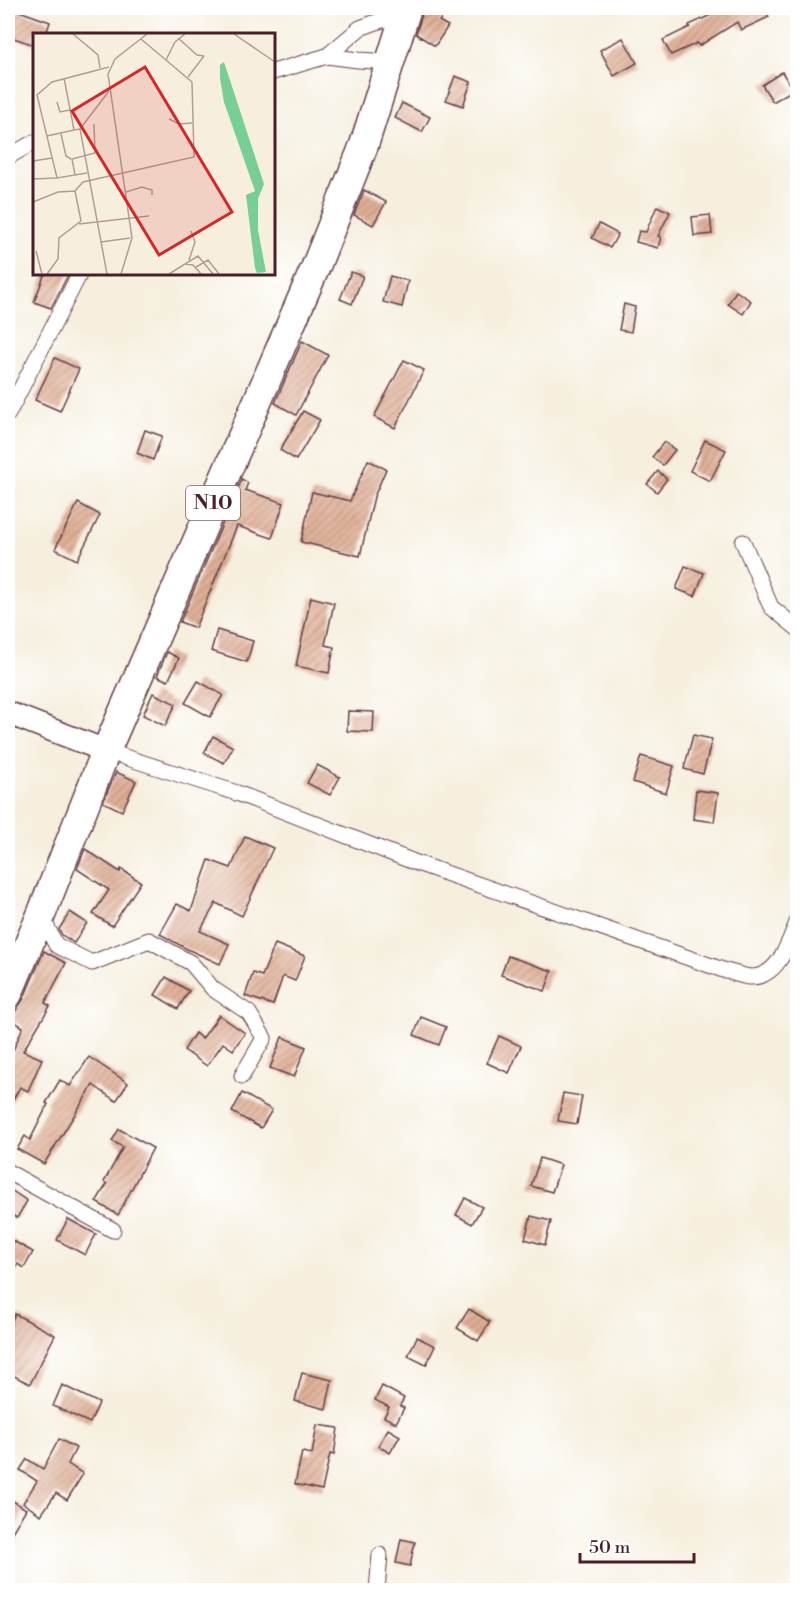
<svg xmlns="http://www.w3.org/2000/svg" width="805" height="1598" font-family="'Libre Bodoni',serif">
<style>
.building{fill:url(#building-hatch)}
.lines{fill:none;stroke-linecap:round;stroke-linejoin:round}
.street-casing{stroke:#643e46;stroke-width:17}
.secondary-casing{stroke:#643e46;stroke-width:25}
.highway-casing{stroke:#643e46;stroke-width:31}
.street{stroke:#fff;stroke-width:15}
.secondary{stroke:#fff;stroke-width:22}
.highway{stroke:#fff;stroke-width:28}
.labels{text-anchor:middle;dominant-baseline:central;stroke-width:4.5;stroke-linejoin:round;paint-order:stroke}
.shield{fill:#fff;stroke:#80626b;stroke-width:1.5}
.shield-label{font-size:20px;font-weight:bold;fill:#4a1f2b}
.inset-road{fill:none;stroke:#b19c96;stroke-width:1.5}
.view{fill:#d62828;fill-opacity:0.15;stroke:#d62828;stroke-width:3}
.inset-edge{fill:none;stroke:#4a1f2b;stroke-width:3}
</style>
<defs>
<pattern id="building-hatch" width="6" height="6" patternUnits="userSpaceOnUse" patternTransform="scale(1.5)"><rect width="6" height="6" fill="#e0b096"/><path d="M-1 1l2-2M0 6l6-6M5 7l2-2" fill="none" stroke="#b88f7b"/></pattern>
</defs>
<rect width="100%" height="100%" fill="#fff"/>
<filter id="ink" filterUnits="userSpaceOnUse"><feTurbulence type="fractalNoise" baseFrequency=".0167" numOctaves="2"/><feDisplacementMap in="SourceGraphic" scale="12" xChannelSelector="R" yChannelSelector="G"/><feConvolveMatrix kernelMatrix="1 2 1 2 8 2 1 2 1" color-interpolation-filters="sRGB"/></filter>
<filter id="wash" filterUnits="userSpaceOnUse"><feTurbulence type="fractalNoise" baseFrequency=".008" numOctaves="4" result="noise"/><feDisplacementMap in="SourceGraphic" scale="24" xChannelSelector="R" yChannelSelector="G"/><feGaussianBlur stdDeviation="1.35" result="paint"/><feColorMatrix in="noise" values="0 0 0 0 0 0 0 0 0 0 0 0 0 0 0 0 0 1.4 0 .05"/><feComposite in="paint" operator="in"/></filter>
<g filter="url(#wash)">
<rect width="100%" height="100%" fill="#f6efde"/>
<g id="blocks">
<!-- building -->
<g class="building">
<polygon points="11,8 50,22 46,34 34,34 34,45 8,36 8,18"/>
<polygon points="427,8 449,8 439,21 448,26 435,46 416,34 422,14"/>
<polygon points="726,8 764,8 769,17 741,30 737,22 699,46 697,43 671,55 663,40 690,27 689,25"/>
<polygon points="623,38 637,63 614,76 600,50"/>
<polygon points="782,72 793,90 773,102 762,85"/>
<polygon points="455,76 471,82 463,106 446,100"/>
<polygon points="402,103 430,117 422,132 395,118"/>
<polygon points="364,190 386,202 373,225 354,215"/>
<polygon points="657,206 670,212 658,236 661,237 658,248 636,242 639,231 646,232"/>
<polygon points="710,215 712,234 694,236 692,217"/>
<polygon points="599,224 618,234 610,248 592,238"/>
<polygon points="351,272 363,276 352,304 340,299"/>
<polygon points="45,273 69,273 51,308 34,302"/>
<polygon points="390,276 408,281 402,307 383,302"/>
<polygon points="736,291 751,301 743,314 728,304"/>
<polygon points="624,304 635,307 631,332 619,330"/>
<polygon points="302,341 328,355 296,415 275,403"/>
<polygon points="55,358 79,369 60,411 35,400"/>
<polygon points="404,360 424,370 395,428 374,417"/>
<polygon points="303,411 320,420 296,460 280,450"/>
<polygon points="145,430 162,436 153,460 137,453"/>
<polygon points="705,440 726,450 710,481 690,471"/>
<polygon points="664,442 675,450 663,465 652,457"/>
<polygon points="368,460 386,469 374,497 360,556 301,542 312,492 350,501"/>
<polygon points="658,471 667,479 657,492 647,484"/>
<polygon points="242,479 248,483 245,490 284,503 272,538 237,526 195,628 180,622"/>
<polygon points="78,503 100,515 77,560 55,549"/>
<polygon points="685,566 704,573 695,596 676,589"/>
<polygon points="311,597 334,603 325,645 334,647 329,673 296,666"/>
<polygon points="217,630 253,641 247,662 211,651"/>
<polygon points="167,652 179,658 168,681 157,676"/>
<polygon points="198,681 223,695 210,717 185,703"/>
<polygon points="153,693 176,704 165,726 143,715"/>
<polygon points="348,711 374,712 373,732 347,731"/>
<polygon points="693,735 712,739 703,774 684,769"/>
<polygon points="213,736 233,747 224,763 204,753"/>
<polygon points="641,756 674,766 666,793 633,782"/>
<polygon points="317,765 340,777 330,795 307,783"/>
<polygon points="116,772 136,781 122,811 103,802"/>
<polygon points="696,790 718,793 714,822 693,819"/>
<polygon points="245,836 273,848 242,916 216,903 200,931 229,944 220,964 187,949 160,934 177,904 191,911 209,860 231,868"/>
<polygon points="85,849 120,872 121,869 141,882 112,926 93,914 109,890 77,869"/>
<polygon points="70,912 87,923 74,943 62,935 59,929"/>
<polygon points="275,944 305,956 295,981 283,976 273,1005 245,996 253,973 262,976"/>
<polygon points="44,951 66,963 45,1003 50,1006 23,1051 42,1059 28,1091 20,1087 8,1109 8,1062 23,1027 10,1019 23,1000"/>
<polygon points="508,956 552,971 545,991 501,975"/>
<polygon points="166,977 189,991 178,1009 155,995"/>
<polygon points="219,1015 245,1033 233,1050 223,1043 207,1066 184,1050 195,1033 202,1039"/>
<polygon points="421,1017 446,1027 439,1045 414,1035"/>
<polygon points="499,1036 521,1046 509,1073 487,1063"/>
<polygon points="282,1037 306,1047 294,1077 270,1068"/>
<polygon points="89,1057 128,1083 116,1101 93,1085 44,1164 17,1149 25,1136 30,1140 48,1104 46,1103 60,1080 70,1086"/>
<polygon points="242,1093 272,1110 261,1128 232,1112"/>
<polygon points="563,1093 582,1096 577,1124 558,1121"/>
<polygon points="119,1129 153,1148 118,1215 96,1202 107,1184 104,1182 123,1147 112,1141"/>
<polygon points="540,1158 561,1165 552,1192 531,1186"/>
<polygon points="8,1188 27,1201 17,1218 8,1213"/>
<polygon points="465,1198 482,1207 472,1224 456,1215"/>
<polygon points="531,1216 551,1221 545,1245 525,1239"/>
<polygon points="68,1219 96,1234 85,1255 57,1240"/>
<polygon points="8,1238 33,1252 24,1268 18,1264 8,1283"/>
<polygon points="469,1309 490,1322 478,1341 457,1328"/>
<polygon points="15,1314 55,1335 30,1384 8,1373 8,1330"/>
<polygon points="417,1337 435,1346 426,1365 408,1356"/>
<polygon points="302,1373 332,1380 326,1409 295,1401"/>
<polygon points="62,1385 99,1403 90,1423 53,1406"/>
<polygon points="382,1386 404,1398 400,1406 404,1408 396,1423 384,1417 389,1407 375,1400"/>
<polygon points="317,1425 338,1428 334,1455 330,1454 322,1490 295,1484 302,1452 312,1454"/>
<polygon points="388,1429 400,1436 390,1453 378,1446"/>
<polygon points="59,1439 76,1448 68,1464 83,1474 67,1500 56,1493 41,1515 23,1503 37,1481 20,1470 27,1459 43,1469"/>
<polygon points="8,1498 26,1509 8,1539"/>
<polygon points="401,1539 415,1542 410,1566 396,1563"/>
</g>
</g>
</g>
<g filter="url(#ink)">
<use href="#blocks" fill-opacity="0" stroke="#643e46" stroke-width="1.5"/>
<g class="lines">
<!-- street casing -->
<g class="street-casing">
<g id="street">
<polyline points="327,56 358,60 389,62"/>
<polyline points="273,72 327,56 360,28 382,20 403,19"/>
<polyline points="8,157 34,142"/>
<polyline points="8,414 80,273"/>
<polyline points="743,542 771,607 798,629"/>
<path d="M106 751 237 793 414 862 726 971C734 973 742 976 750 977 779 978 789 941 798 920"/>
<polyline points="41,915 56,945 92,963 149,940 191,963 213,989 249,1013 264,1038 242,1076"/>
<polyline points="8,1172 113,1230"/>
<polyline points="377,1590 380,1555"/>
</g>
</g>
<!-- secondary casing -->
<g class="secondary-casing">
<polyline id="secondary" points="8,713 106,751"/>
</g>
<!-- highway casing -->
<g class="highway-casing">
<polyline id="highway" points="8,994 41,915 106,751 316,266 364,145 407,8"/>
</g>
<!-- street -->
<use href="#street" class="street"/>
<!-- secondary -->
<use href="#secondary" class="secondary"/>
<!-- highway -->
<use href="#highway" class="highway"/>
</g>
</g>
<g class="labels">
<!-- shield labels -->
<rect class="shield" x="186" y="486" width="54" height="34" rx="4.5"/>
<g class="shield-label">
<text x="213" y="503">N10</text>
</g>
</g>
<!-- overview -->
<g transform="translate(33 33)">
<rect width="242" height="242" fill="#f6efde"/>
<path d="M191 29 231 151 225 166V197L233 239 224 240 222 235 213 162 222 158 191 69 187 45V32Z" fill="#78cf95"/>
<path class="inset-road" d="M40 1 65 22 67 35M201 1 242 29M145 5 164 22 171 23M133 27 142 9 152 1M155 44 171 23M31 45 41 97 47 96M24 69 27 79 37 77M136 86 146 91 159 90M28 101 33 123 38 126M14 103 41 97M0 128 19 125M54 140 24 145 4 62 19 49 76 34M42 142 39 126 62 120 61 91M0 146 24 145M93 159 109 154 119 157V162M0 169 25 159 42 158M46 191 116 183M68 209 97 205M3 218 9 241M156 227 162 209 158 198M152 231 165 223 180 241M163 234 175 227 186 241M14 241 25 226 26 205 48 188 42 158 50 149 161 124 159 49 108 6M74 241 47 96 76 58M88 241 99 205 75 41 82 26 114 1M136 241 152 231 160 232 168 241"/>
<path class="view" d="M112 34 199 179 126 222 39 78Z"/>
<rect width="242" height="242" class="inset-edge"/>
</g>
<!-- margin -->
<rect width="805" height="1598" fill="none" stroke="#fff" stroke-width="30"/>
<!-- scale -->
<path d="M580 1553v9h114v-9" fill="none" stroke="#4a1f2b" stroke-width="3"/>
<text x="589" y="1553" font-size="18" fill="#4a1f2b" stroke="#ffffff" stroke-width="4.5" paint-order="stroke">50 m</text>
</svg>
